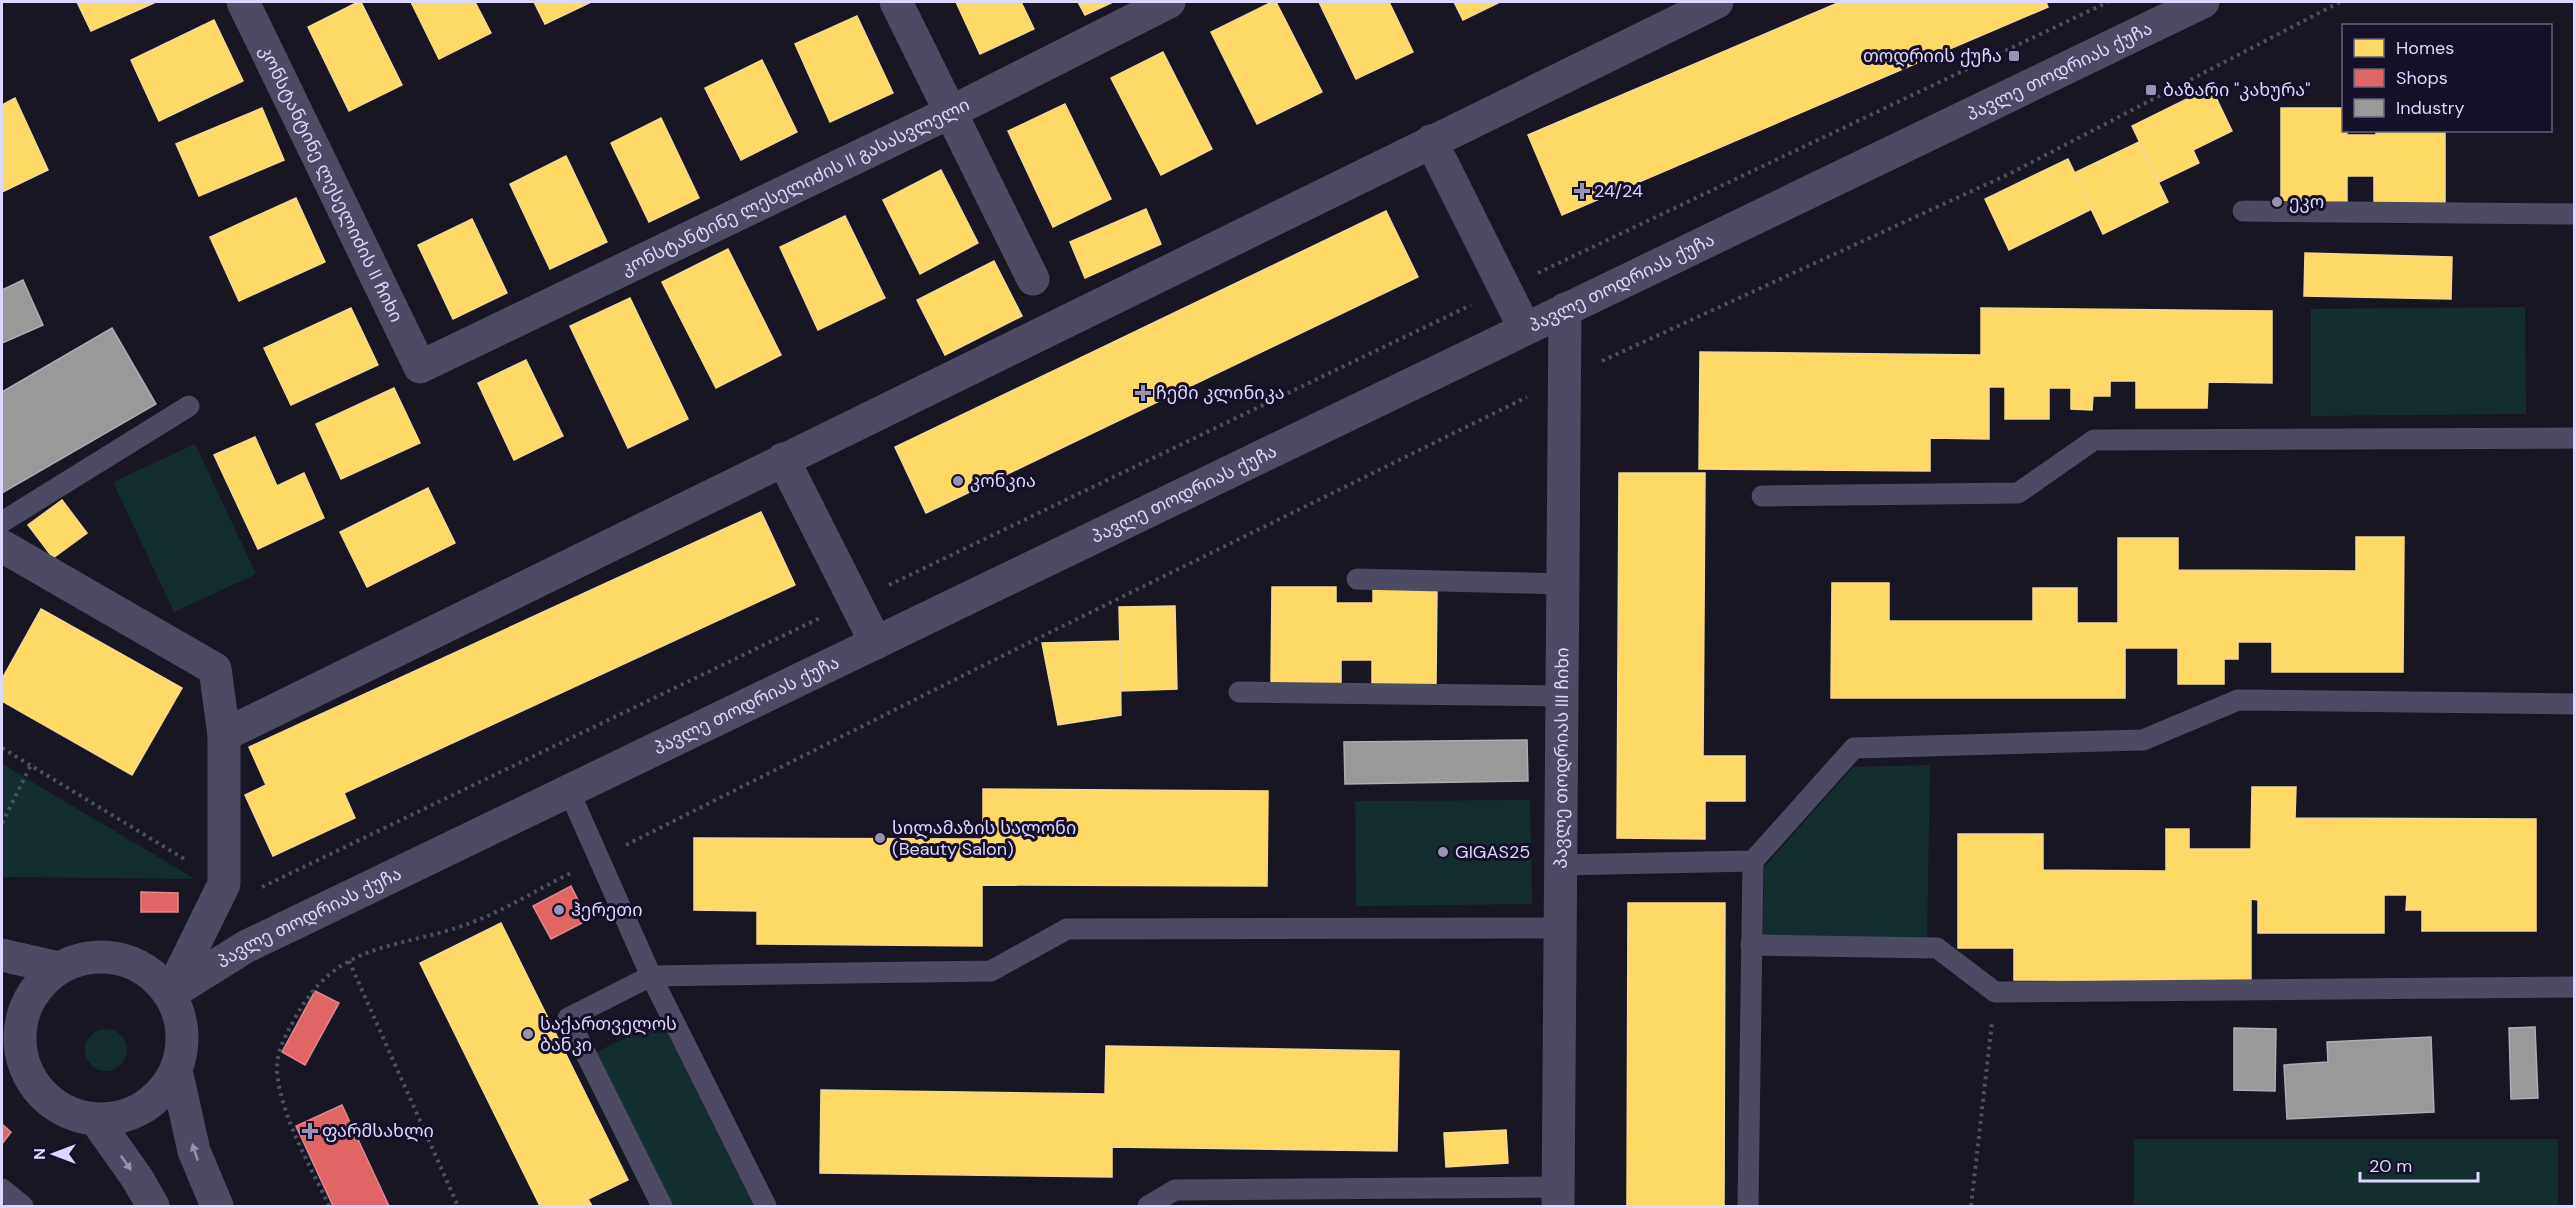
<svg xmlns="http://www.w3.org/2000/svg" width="2576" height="1208" font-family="'DM Sans','Noto Sans Georgian',sans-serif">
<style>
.green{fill:#142e30}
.homes{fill:#ffd966;stroke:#f5d894;stroke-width:1.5}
.shops{fill:#e06666;stroke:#df8894;stroke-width:1.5}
.industry{fill:#999;stroke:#adacb8;stroke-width:1.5}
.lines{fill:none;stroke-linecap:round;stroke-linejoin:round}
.path{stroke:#475362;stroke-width:4;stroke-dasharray:3 4.5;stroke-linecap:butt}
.service{stroke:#4c4b63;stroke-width:21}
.minor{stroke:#4c4b63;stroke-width:33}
.tertiary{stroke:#4c4b63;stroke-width:33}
.oneway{fill:#9491b1}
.poi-dot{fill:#9893b2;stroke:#151028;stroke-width:2}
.labels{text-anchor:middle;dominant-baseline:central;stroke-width:6;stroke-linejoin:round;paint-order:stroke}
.poi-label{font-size:18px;fill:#ddd7ff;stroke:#151028;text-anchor:start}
.street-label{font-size:18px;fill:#ddd7ff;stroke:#151028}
</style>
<rect width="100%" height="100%" fill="#181622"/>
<!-- green -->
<g class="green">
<polygon points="2525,307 2526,414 2311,416 2311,309"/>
<polygon points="195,444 256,574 174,612 113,482"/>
<polygon points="2,764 195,879 2,877"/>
<polygon points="1930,765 1927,943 1763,941 1764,867 1853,767"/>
<polygon points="1530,800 1532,904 1356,906 1355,801"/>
<polygon points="661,1020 754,1206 665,1206 589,1056"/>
<circle cx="106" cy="1050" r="21"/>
<rect x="2134" y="1139" width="424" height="67"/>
</g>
<!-- homes -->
<g class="homes">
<polygon points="77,2 156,2 91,31"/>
<polygon points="358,2 361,2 402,85 349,111 308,27"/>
<polygon points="411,2 475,2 491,33 439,59"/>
<polygon points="534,2 591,2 545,24"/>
<polygon points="956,2 1021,2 1034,29 980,54"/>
<polygon points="1078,2 1113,2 1085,15"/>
<polygon points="1272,2 1276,2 1322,92 1257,124 1211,32"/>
<polygon points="1319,2 1389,2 1413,52 1356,79"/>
<polygon points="1454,2 1500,2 1463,20"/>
<polygon points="1840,2 2046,2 2048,7 1562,215 1528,135"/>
<polygon points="857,16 893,93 830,122 795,44"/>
<polygon points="214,20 243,81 159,121 131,60"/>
<polygon points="1163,52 1212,149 1161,175 1111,78"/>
<polygon points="762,60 797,132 741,160 705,88"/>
<polygon points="2211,87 2232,131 2193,150 2199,163 2159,182 2132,126"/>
<polygon points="15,98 48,170 2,192 2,105"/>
<polygon points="1065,104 1111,199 1053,227 1008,131"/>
<polygon points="262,108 284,160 199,196 176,144"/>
<polygon points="2281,108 2344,108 2344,130 2347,130 2347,135 2376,135 2376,130 2445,130 2445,204 2374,204 2374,176 2347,176 2347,204 2281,204"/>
<polygon points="661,118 699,198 649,222 611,143"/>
<polygon points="2139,142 2168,202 2103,234 2074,173"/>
<polygon points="566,156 607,242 550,269 510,184"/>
<polygon points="2068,159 2092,209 2009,250 1985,199"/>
<polygon points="941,170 978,243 920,274 883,200"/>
<polygon points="296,198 325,262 239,301 210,237"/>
<polygon points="1146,209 1161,244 1085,278 1070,242"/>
<polygon points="1386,211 1418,277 926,513 895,447"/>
<polygon points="845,216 885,298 818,330 780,247"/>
<polygon points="472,219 507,293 453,319 418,245"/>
<polygon points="728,249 781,355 716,388 662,282"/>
<polygon points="2305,253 2452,257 2451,299 2304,296"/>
<polygon points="994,261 1022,316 945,355 917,300"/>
<polygon points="630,298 688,419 628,448 570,326"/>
<polygon points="351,308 378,365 291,405 264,348"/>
<polygon points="1981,308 2272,311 2272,383 2208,382 2207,408 2136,408 2136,381 2110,381 2110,396 2093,396 2092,410 2071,409 2071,388 2049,388 2049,419 2005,419 2005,387 1989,387 1989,439 1930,438 1930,471 1699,469 1700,352 1981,355"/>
<polygon points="526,360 563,436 514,460 478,383"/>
<polygon points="394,388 420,443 341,479 316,424"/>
<polygon points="255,437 277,486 304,473 324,518 258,549 214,455"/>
<polygon points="1619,473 1705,473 1703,756 1745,756 1745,801 1705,801 1705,839 1617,838"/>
<polygon points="428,488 455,543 367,587 340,532"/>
<polygon points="62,500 87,533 53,558 28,525"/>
<polygon points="761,512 795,585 344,793 355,818 273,856 245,795 266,785 249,747"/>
<polygon points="2356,537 2404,537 2403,672 2272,672 2272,642 2238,642 2238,659 2224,659 2224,684 2178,684 2178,648 2125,648 2125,698 1831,698 1832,583 1889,583 1889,621 2033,621 2033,588 2077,588 2077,623 2118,623 2118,538 2178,538 2178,570 2356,571"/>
<polygon points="1272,587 1336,587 1336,603 1373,603 1373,588 1437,588 1436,684 1372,683 1372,660 1341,660 1341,685 1271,684"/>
<polygon points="1175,606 1177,689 1121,691 1119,607"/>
<polygon points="41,609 182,688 132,775 2,701 2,679"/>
<polygon points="1120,641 1121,715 1058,725 1042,643"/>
<polygon points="2252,787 2296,787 2295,818 2536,819 2536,931 2422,931 2422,910 2406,910 2407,895 2384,895 2384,933 2258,933 2258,900 2251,899 2251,981 2014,980 2014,948 1958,948 1958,834 2043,834 2043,870 2166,871 2166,829 2189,829 2189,849 2251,849"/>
<polygon points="983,789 1268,791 1267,886 982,885 982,946 757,944 757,911 694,910 694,838 983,839"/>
<polygon points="1628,903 1725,903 1724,1206 1627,1206"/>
<polygon points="501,923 628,1180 588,1199 592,1206 540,1206 420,963"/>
<polygon points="1106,1046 1399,1051 1397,1151 1112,1147 1112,1177 820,1173 821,1090 1105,1094"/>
<polygon points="1506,1130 1508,1163 1446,1167 1444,1133"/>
</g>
<!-- shops -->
<g class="shops">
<polygon points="571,886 588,920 551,939 533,906"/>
<polygon points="141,892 178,893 178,912 141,912"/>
<polygon points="315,991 339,1003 305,1065 282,1052"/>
<polygon points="342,1105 389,1206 333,1206 296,1126"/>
<polygon points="2,1124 11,1132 2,1144"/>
</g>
<!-- industry -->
<g class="industry">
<polygon points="23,280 43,325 2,343 2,290"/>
<polygon points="112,328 156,404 2,493 2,392"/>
<polygon points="1527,740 1528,781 1345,784 1344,742"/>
<polygon points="2535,1027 2538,1098 2511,1099 2509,1028"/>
<polygon points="2234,1028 2276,1029 2275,1091 2234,1090"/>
<polygon points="2431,1037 2434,1112 2287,1119 2284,1065 2328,1062 2327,1042"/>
</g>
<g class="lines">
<!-- path -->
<g class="path">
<polyline points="1538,273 2108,2"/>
<polyline points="1602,361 2011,173 2340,2"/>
<polyline points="889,585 1471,305"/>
<polyline points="2,748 186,860"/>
<polyline points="2,823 31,765"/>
<polyline points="626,845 988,663 1527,397"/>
<polyline points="262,887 822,617"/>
<polyline points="349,961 458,1206"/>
<path d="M329 1206C311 1167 285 1124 278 1080 274 1057 283 1040 294 1020 338 936 403 951 478 920 510 907 540 888 571 873"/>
<polyline points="1971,1206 1992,1022"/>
</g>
<!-- service -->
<g class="service">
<polyline points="2243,211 2574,214"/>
<polyline points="1762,496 2018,493 2094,440 2574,438"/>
<polyline points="2,522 189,406"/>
<polyline points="1357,579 1563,584"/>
<polyline points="1239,692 1562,696"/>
<polyline points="569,791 651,976 766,1206"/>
<polyline points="1561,865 1753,861 1854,748 2143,740 2238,700 2574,704"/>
<polyline points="1751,945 1937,948 1995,992 2574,987"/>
<polyline points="2,1189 23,1206"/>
<polyline points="662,1206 568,1018 651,976 991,971 1067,929 1561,928"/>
<polyline points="1148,1206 1175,1190 1558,1187"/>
<polyline points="1748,1206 1753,861"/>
</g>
<!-- minor -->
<g class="minor">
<path id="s1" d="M243 2 420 367 951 112 1169 2"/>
<polyline points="896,2 1033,279"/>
<polyline points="1431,141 1525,329"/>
<polyline points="783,459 876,643"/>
<polyline points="2,546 215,669 224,735 224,884 170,994"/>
<polyline points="224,735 1717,2"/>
<path id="s2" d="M1558 1206 1565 309"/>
</g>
<!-- tertiary -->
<g class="tertiary">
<polyline points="2,955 59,968"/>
<circle cx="101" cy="1038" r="81"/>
<path id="s3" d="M170 994 247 946 291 925 2203 2"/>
<polyline points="176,1070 194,1151 217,1206"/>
<polyline points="96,1120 137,1178 153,1206"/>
</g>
</g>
<!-- one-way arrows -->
<defs><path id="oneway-solid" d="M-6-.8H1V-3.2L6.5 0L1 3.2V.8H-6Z" transform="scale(1.5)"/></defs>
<g class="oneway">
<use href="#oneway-solid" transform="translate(195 1152) rotate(-108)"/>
<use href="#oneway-solid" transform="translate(126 1163) rotate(55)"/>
</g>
<!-- markers -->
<g class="poi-dot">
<rect x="2008" y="50" width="12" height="12" rx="3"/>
<rect x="2145" y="84" width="12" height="12" rx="3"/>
<path d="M1579 182h6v6h6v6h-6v6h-6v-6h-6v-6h6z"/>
<circle cx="2277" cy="202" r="6"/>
<path d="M1140 384h6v6h6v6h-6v6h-6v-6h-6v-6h6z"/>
<circle cx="958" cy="481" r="6"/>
<circle cx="880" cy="838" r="6"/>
<circle cx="1443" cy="852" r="6"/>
<circle cx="559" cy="910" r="6"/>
<circle cx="528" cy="1034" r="6"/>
<path d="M307 1122h6v6h6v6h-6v6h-6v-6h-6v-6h6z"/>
</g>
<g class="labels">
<!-- poi labels -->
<g class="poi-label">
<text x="2002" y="56" text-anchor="end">თოდრიის ქუჩა</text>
<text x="2163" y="90">ბაზარი "კახურა"</text>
<text x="1594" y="191">24/24</text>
<text x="2289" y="202">ეკო</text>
<text x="1156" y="393">ჩემი კლინიკა</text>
<text x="970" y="481">კონკია</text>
<text x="892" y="828">სილამაზის სალონი<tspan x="892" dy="21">(Beauty Salon)</tspan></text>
<text x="1455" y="852">GIGAS25</text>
<text x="571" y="910">ჰერეთი</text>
<text x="540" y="1024">საქართველოს<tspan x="540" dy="21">ბანკი</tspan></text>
<text x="322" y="1131">ფარმსახლი</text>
</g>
<!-- street labels -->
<g class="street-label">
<text stroke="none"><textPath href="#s3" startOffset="2103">პავლე თოდრიას ქუჩა</textPath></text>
<text stroke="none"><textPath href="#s1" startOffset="202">კონსტანტინე ლესელიძის II ჩიხი</textPath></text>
<text stroke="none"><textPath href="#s1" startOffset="822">კონსტანტინე ლესელიძის II გასასვლელი</textPath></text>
<text stroke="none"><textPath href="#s3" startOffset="1617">პავლე თოდრიას ქუჩა</textPath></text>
<text stroke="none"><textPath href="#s3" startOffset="1131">პავლე თოდრიას ქუჩა</textPath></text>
<text stroke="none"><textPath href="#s3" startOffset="645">პავლე თოდრიას ქუჩა</textPath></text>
<text stroke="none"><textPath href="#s2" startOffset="448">პავლე თოდრიას III ჩიხი</textPath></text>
<text stroke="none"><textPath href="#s3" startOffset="159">პავლე თოდრიას ქუჩა</textPath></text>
</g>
</g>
<!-- border -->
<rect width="2576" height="1208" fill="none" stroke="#ddd7ff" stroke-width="6"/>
<!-- legend -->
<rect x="2342" y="24" width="210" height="108" fill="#151028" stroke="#65607e" stroke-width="1.5"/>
<rect x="2354" y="39" width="30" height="18" fill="#ffd966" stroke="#65607e" stroke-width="1.5"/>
<text x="2396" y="54" font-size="18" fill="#ddd7ff">Homes</text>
<rect x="2354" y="69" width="30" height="18" fill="#e06666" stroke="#65607e" stroke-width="1.5"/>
<text x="2396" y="84" font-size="18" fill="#ddd7ff">Shops</text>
<rect x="2354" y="99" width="30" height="18" fill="#999999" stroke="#65607e" stroke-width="1.5"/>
<text x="2396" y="114" font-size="18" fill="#ddd7ff">Industry</text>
<!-- north arrow -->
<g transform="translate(54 1154) rotate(270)" stroke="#151028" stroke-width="4.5" paint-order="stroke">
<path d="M0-4.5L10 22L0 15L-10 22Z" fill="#ddd7ff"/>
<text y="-9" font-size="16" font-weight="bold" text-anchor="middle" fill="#ddd7ff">N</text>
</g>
<!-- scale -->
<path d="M2360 1172v9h118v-9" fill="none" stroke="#ddd7ff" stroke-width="3"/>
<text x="2369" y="1172" font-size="18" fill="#ddd7ff" stroke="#151028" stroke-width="4.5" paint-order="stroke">20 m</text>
</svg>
